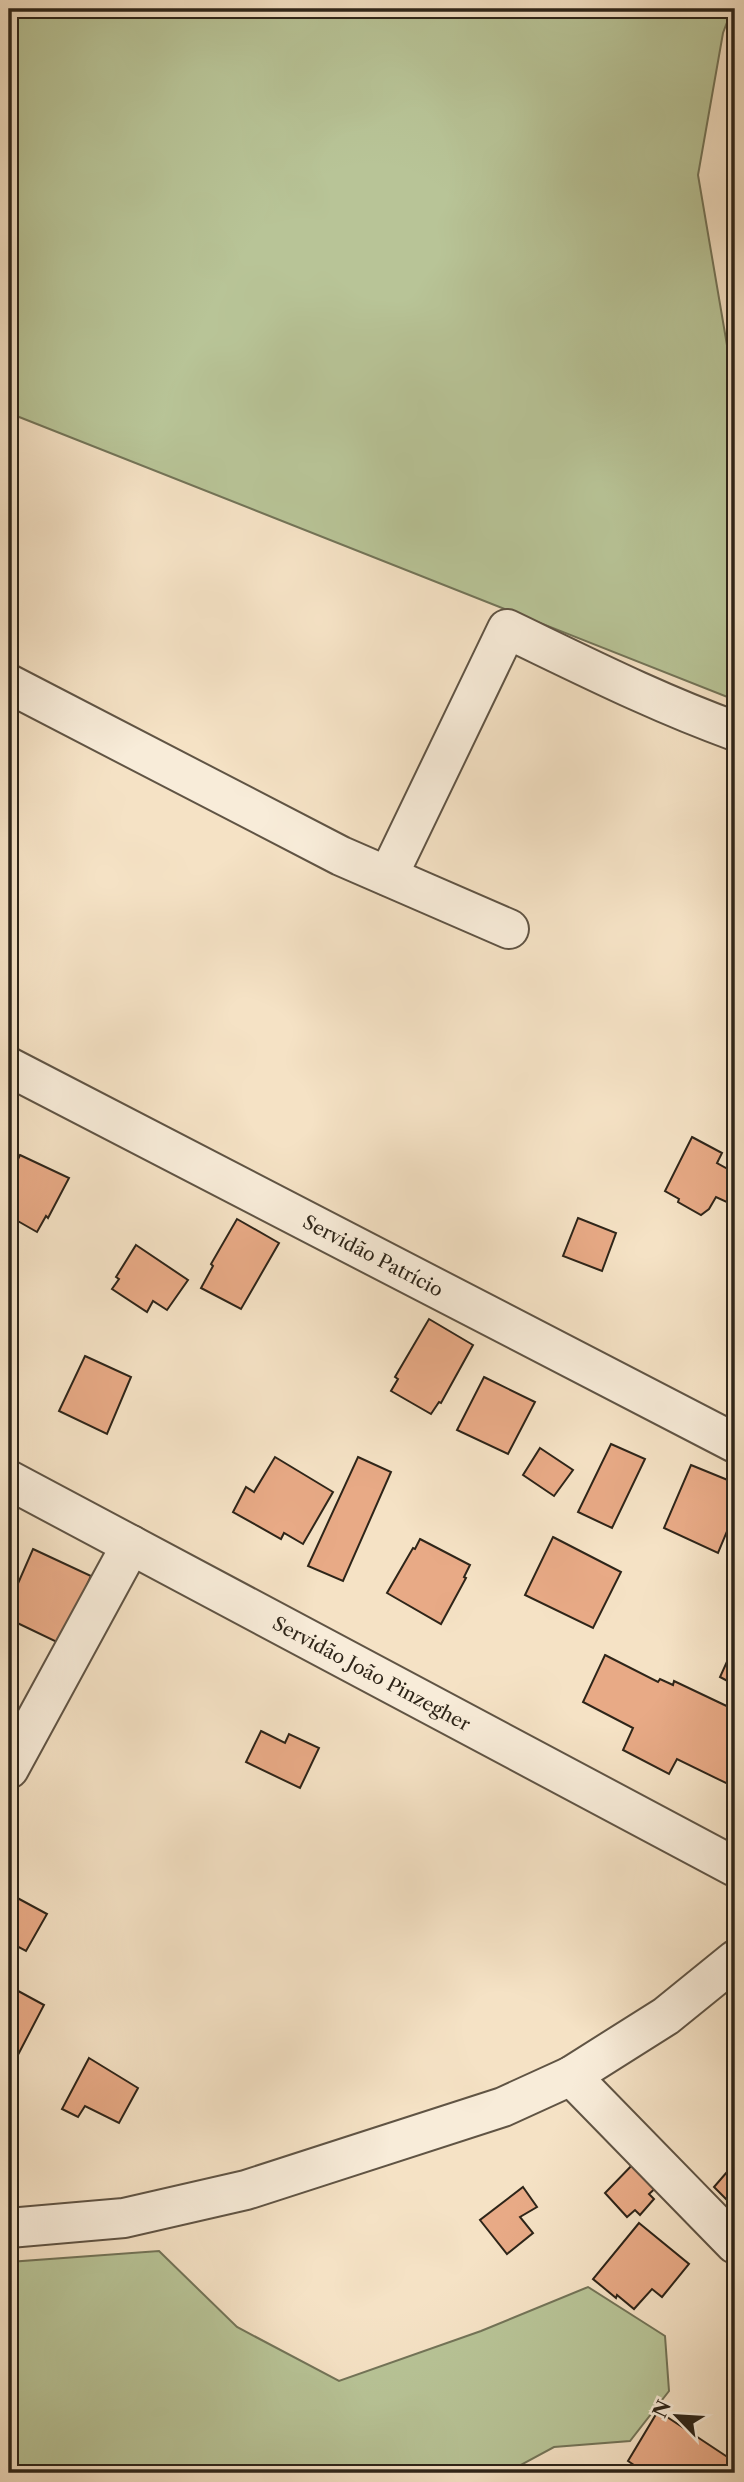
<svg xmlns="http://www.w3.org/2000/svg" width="744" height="2482" font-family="'Libre Caslon Text',serif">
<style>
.green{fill:#b8c497;stroke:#737458;stroke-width:2}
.building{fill:#e8aa86;stroke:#2e2519;stroke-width:2}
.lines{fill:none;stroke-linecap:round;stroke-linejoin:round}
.minor-casing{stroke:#605444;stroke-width:42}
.tertiary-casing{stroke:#605444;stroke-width:42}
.minor{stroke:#f8ecd9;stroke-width:38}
.tertiary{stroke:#f8ecd9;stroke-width:38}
.labels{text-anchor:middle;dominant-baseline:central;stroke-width:5;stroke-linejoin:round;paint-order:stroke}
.street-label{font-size:19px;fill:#2e2519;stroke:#f8ecd9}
</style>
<rect width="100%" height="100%" fill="#f5e2c5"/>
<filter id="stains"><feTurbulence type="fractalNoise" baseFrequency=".00286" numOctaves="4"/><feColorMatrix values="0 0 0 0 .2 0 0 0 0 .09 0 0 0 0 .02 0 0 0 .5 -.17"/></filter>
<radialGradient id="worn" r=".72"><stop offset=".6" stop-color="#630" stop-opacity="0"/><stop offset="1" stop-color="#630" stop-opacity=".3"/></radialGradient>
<!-- green -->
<g class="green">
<polygon points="9,9 732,9 723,33 698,175 735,392 735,700 9,413"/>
<polygon points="159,2251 237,2327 339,2381 481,2331 588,2287 665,2336 669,2391 630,2441 554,2447 506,2473 9,2473 9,2262"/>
</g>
<!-- building -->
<g class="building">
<polygon points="692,1137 722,1153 717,1163 735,1173 735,1196 731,1204 716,1197 709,1209 701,1215 678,1202 679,1199 665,1191"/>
<polygon points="20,1155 69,1178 48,1218 46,1216 37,1232 9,1216 9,1178"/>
<polygon points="578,1218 616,1233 602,1271 563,1256"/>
<polygon points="237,1219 279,1243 241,1309 201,1288 213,1266 211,1264"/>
<polygon points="735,1220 735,1237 729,1233"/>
<polygon points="136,1245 188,1280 167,1310 153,1301 147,1312 112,1289 119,1279 116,1277"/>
<polygon points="429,1319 473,1345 441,1403 439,1402 431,1414 391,1391 398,1379 395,1377"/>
<polygon points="85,1356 131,1377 107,1434 59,1411"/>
<polygon points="484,1377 535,1402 508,1454 457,1430"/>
<polygon points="611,1444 645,1459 612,1528 578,1512"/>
<polygon points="540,1448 573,1470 554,1496 523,1475"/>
<polygon points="275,1457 333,1492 303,1544 284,1533 281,1539 233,1512 246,1487 254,1492"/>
<polygon points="358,1457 391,1472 343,1581 308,1566"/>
<polygon points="691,1465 735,1483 735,1512 718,1553 664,1528"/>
<polygon points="553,1537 621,1572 593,1628 525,1595"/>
<polygon points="420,1539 470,1565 464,1577 466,1578 441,1624 387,1593 413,1548 415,1549"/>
<polygon points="33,1549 91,1576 61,1644 9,1619 9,1604"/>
<polygon points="735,1644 735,1685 720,1677"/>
<polygon points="605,1655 658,1682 660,1679 673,1685 674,1681 735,1710 735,1769 728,1784 677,1759 669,1774 623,1750 633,1728 583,1702"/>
<polygon points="261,1731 285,1743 289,1734 319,1748 300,1788 246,1762"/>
<polygon points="10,1894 47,1914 26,1951 9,1942"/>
<polygon points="9,1986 44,2005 9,2072"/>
<polygon points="89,2058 138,2088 119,2123 85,2106 78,2117 62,2109"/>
<polygon points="637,2160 660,2184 649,2194 654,2199 640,2215 635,2210 627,2217 605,2193"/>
<polygon points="733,2165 735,2167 735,2208 714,2187"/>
<polygon points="523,2187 537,2207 520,2217 533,2233 507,2254 480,2220"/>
<polygon points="639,2223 689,2264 662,2297 652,2289 634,2309 617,2295 616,2298 593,2279"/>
<polygon points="658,2411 735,2462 735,2473 646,2473 628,2461"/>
</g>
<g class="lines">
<!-- minor casing -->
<g class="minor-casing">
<g id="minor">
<polyline points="9,684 341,856 509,929"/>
<path d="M388 876 507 629C582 665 657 703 735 731"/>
<path id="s1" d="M9 1067 735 1443"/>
<path id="s2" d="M9 1480 735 1867"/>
<polyline points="9,1769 131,1545"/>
<polyline points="571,2076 735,2244"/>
</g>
</g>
<!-- tertiary casing -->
<g class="tertiary-casing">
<polyline id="tertiary" points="9,2228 124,2218 246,2190 503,2107 571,2076 666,2016 735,1960"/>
</g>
<!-- minor -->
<use href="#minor" class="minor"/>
<!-- tertiary -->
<use href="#tertiary" class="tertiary"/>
</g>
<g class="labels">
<!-- street labels -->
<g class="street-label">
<text stroke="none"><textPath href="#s1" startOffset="410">Servidão Patrício</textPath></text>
<text stroke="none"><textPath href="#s2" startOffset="411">Servidão João Pinzegher</textPath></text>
</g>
</g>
<!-- margin -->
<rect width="744" height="2482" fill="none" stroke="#f5e2c5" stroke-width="35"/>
<rect x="10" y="10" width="723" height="2461" fill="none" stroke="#2e2519" stroke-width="3.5"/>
<rect x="18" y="18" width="709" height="2447" fill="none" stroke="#2e2519" stroke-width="2"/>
<!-- north arrow -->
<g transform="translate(677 2416) rotate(295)" stroke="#f8ecd9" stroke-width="5" paint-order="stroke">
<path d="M0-5L12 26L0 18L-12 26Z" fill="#2e2519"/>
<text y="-10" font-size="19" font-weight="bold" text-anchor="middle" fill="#2e2519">N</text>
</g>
<rect width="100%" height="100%" filter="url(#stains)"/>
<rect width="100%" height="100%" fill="url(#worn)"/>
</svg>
